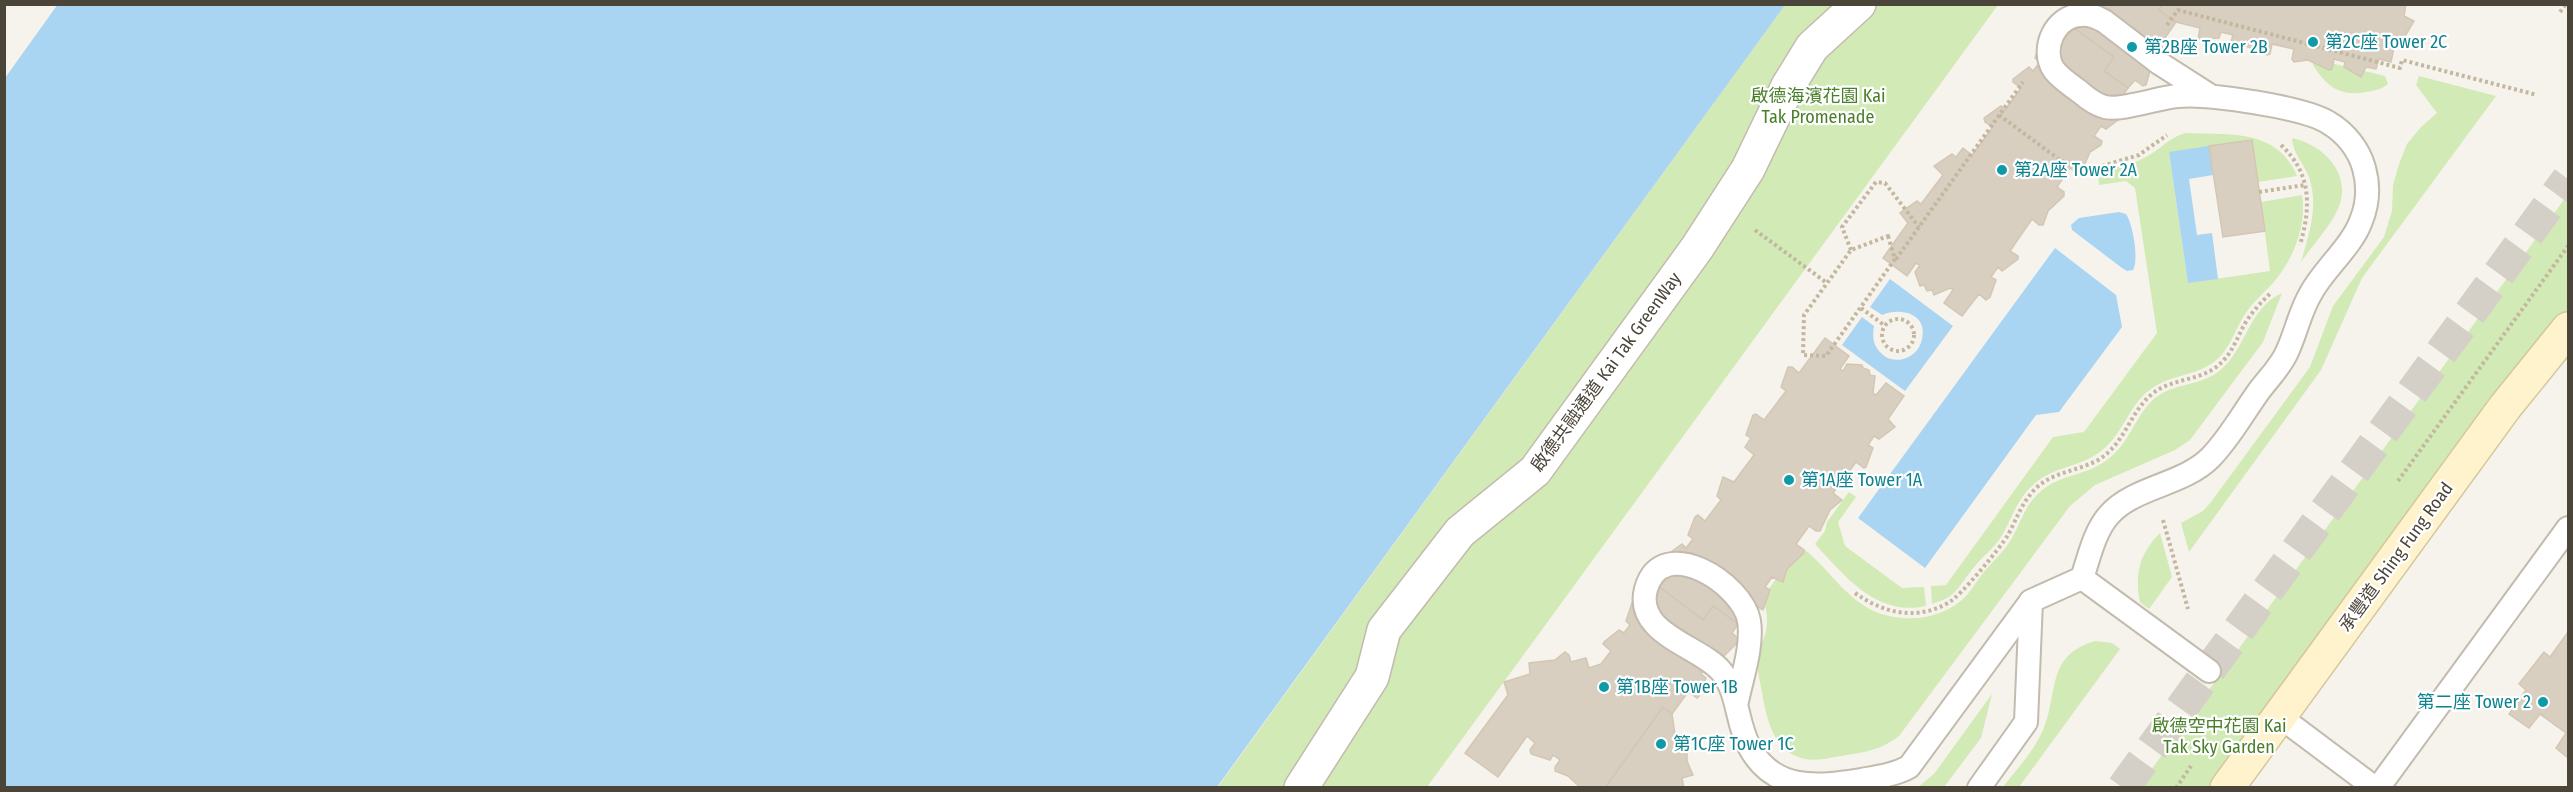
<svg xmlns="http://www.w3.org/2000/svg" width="2573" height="792" font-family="'Fira Sans Condensed','Noto Sans TC',sans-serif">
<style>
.green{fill:#d2eab5}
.water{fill:#a9d4f2}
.building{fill:#d8cfc1;stroke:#d3c7b4;stroke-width:1.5}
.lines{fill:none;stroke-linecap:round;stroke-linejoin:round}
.secondary-tunnel{stroke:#d4d0c8;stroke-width:33;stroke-dasharray:33 16;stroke-linecap:butt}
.lane-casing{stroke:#c2bbae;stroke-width:26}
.street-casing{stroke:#c2bbae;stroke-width:36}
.secondary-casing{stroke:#d6c79b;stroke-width:36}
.path{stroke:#c4b79f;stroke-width:4;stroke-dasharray:3 3;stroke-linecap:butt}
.lane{stroke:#fff;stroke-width:22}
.street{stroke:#fff;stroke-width:33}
.secondary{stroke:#fff3cd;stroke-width:33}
.culture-dot{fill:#0f9aa8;stroke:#fff;stroke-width:2}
.labels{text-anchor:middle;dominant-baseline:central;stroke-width:4.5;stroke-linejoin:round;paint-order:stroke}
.culture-label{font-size:18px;fill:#0d838f;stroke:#fff;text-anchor:start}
.park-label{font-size:18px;fill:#4a7f2a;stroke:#fff}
.street-label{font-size:18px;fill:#4b4439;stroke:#fff}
</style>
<rect width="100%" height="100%" fill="#f6f3ec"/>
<!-- green -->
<g class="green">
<polygon points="1785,5 1998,5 1427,787 1217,788"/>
<path d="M2318 60 2385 76 2388 84C2382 89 2374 91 2366 92 2340 97 2326 86 2313 65V62Z"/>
<polygon points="2419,76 2496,96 2362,278 2321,370 2189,552 2181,523 2203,511 2211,502 2310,367 2333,306 2384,237 2392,211 2393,185 2399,164 2407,144 2421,127 2437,113 2416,85"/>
<path d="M2185 133C2229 135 2277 128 2297 176L2258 182 2169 152 2188 283 2270 271 2261 202 2302 195C2307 226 2293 260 2273 283 2265 292 2255 300 2248 310 2235 327 2232 348 2214 362 2195 376 2170 375 2151 389 2127 406 2124 436 2097 454 2076 468 2051 467 2032 486 2018 499 2013 515 2004 532 1997 546 1985 554 1975 566 1966 576 1960 589 1949 597 1944 600 1937 602 1932 604L1931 586 1946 585 2053 437 2084 432 2157 333 2135 188 2126 181 2099 185 2098 173C2112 167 2132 165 2144 158 2160 150 2168 138 2185 133Z"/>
<path d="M2292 138C2326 145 2355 178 2336 213 2327 230 2312 246 2301 262 2309 234 2319 206 2309 177 2303 162 2293 154 2292 138Z"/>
<polygon points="2568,194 2568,313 2225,787 2138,788"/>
<path d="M2282 293 2263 342 2190 440 2175 450 2095 485 2070 506 1899 736C1878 753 1855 753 1830 758 1781 768 1768 732 1762 692 1760 681 1757 670 1757 660 1758 652 1761 645 1764 638 1769 624 1767 611 1763 597L1800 546C1824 563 1840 591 1866 607 1897 625 1942 622 1967 595 1973 588 1977 580 1983 573 1993 561 2004 552 2012 538 2021 522 2025 505 2040 492 2057 476 2081 476 2101 464 2130 447 2133 417 2155 398 2174 383 2199 386 2218 372 2246 351 2248 308 2282 293Z"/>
<path d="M1849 492 1856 497 1838 522 1845 546 1902 588 1924 587 1926 606C1876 617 1845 576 1815 544L1825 531 1827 522Z"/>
<path d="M2160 533 2172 577 2149 609 2140 602C2134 574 2140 553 2160 533Z"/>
<path d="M2095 641 2112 643 2120 649 2019 787H2003C2017 769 2034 751 2043 730 2059 693 2045 656 2095 641Z"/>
<polygon points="1992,694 1981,738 1944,787 1918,787 1934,774"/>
</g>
<!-- water -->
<g class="water">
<polygon points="58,4 1785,4 1785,5 1217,787 5,787 5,78"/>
<polygon points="2209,146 2213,175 2189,179 2197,235 2212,233 2218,279 2188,283 2169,152"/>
<path d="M2119 212 2126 214C2133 224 2139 261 2133 270L2127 271 2122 268 2072 230 2071 225 2079 218Z"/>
<polygon points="2055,248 2116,295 2122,327 2059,412 2036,415 1925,568 1858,518"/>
<path d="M1890 279 1953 326 1905 391 1842 345 1862 317 1874 326C1872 338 1873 346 1883 355 1897 366 1919 357 1922 339 1928 313 1900 307 1882 315L1870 307Z"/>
</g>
<!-- building -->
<g class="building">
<polygon points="2082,4 2162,4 2159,10 2176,22 2160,45 2166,50 2168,54 2150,71 2146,85 2143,86 2135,80 2128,88 2104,71 2114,57 2068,24"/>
<polygon points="2162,4 2406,4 2404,16 2414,21 2404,38 2396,38 2391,62 2379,59 2376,69 2366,67 2361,77 2344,67 2345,62 2334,59 2332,69 2329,70 2308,60 2294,62 2292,59 2294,49 2272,44 2270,54 2267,55 2246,46 2232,47 2230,45 2233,35 2221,32 2219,38 2198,39 2200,28 2176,22 2159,10"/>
<polygon points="2068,24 2114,57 2104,71 2128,88 2114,108 2122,117 2106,129 2101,126 2094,136 2102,141 2101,145 2090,152 2081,173 2078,174 2070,168 2057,187 2064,192 2064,196 2048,211 2043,225 2039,225 2032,219 2010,251 2018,256 2018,259 2002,271 1998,267 1991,277 1996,280 1990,297 1986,300 1979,294 1962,316 1944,303 1953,290 1950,288 1934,295 1932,290 1927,291 1924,285 1920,286 1915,272 1920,265 1916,263 1907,276 1883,258 1908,223 1900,213 1917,201 1921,204 1943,175 1934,166 1952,154 1956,157 1963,148 1972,155 1993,127 1985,122 1984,118 2001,106 2005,110 2021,88 2013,82 2013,79 2029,67 2033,71 2040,62 2035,58 2041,41"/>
<polygon points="2252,140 2265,231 2223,237 2209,146"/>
<polygon points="1825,338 1849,356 1840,369 1843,371 1847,364 1862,365 1863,368 1869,370 1870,375 1875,376 1873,393 1876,395 1886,383 1904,396 1888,419 1895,427 1879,439 1874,436 1868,445 1873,448 1866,467 1864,468 1856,462 1833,493 1842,500 1830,510 1820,531 1816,531 1809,526 1796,544 1804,550 1804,553 1787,569 1783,582 1772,577 1765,587 1770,590 1763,610 1753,604 1738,624 1713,606 1703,620 1658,586 1667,555 1682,544 1686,548 1693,539 1688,535 1695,517 1698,515 1705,521 1721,500 1717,496 1723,477 1734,482 1754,455 1745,447 1751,438 1746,435 1753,415 1756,414 1764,420 1786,391 1781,387 1788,367 1792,367 1799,373"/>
<polygon points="1658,586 1703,620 1713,606 1738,624 1732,633 1740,640 1721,659 1706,667 1701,674 1706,678 1699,696 1697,698 1688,692 1672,714 1663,707 1605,788 1581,788 1568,776 1555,771 1555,767 1560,760 1553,755 1550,760 1531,754 1530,750 1535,743 1527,736 1498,777 1465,753 1508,695 1504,682 1530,674 1529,663 1555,660 1565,652 1569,655 1571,662 1586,658 1589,668 1601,664 1611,651 1603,644 1604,642 1619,630 1624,633 1630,625 1626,621 1632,603"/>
<polygon points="2568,632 2568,758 2556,748 2566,733 2540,714 2529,728 2509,714 2526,690 2519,684 2544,652 2550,657"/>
<polygon points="1663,707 1672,714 1675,735 1686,734 1687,736 1687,761 1693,775 1682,778 1684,788 1605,788"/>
</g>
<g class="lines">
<!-- secondary-tunnel -->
<polyline class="secondary-tunnel" points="2123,788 2568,179"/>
<!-- lane casing -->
<g class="lane-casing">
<g id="lane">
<polyline points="2082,578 2209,671"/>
<path d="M1737 701C1742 677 1753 646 1749 621 1743 584 1662 532 1646 589 1634 634 1700 646 1721 671 1739 693 1736 722 1749 746 1773 792 1817 787 1861 780 1878 777 1894 775 1909 767L2031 601"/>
<polyline points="2279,716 2375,788"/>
<path d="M1979 788 2026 722 2031 601 2082 578C2089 558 2094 532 2109 515 2133 487 2183 485 2210 458 2229 439 2243 413 2259 391 2268 379 2281 366 2287 352 2296 333 2300 311 2311 293 2324 269 2352 246 2361 221 2368 204 2369 186 2364 168 2359 150 2346 133 2329 123 2305 107 2207 93 2177 96 2158 98 2120 111 2105 107 2096 105 2087 98 2080 92 2071 85 2061 79 2054 70 2040 49 2055 16 2081 15 2090 14 2096 17 2104 21L2159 63 2209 95"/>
<polyline points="2378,788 2568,528"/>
</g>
</g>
<!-- street casing -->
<g class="street-casing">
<polyline id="street" points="1301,788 1372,677 1384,630 1460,532 1535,471 1697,248 1748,169 1788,86 1812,47 1859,4"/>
</g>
<!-- secondary casing -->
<g class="secondary-casing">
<polyline id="secondary" points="2227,788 2505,407 2568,329"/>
</g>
<!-- path -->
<g class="path">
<polyline points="2560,12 2566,4"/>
<polyline points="2167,25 2178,10 2400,68 2402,60 2537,95"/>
<polyline points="1999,115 2060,160 2082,169 2095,168 2139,155 2167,135"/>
<path d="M2281 145C2312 174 2311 207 2300 245"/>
<polyline points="2259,192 2305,185"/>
<polyline points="1755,230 1827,283"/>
<polygon points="1888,236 1895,259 1826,356 1803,355 1804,315 1851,250"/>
<polyline points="1851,250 1842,227 1876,182 1885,183 1919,227"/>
<polyline points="1896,259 2023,82"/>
<polyline points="1861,308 1884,325"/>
<circle cx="1898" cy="335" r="16"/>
<polyline points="2398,481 2568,246"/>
<polyline points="2163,520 2188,609"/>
<path d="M1855 593C1883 613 1916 621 1948 603 1961 596 2000 548 2008 535 2017 518 2022 502 2036 488 2053 472 2078 471 2098 460 2126 443 2129 413 2152 394 2170 379 2196 381 2215 368 2230 357 2235 343 2243 327 2250 314 2261 302 2272 292"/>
<polyline points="2176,788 2191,766"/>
</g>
<!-- lane -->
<use href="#lane" class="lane"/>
<!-- street -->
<use href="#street" class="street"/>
<!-- secondary -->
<use href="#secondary" class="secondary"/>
</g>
<!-- markers -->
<g class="culture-dot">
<circle cx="2313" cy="42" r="6"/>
<circle cx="2132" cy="47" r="6"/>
<circle cx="2002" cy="170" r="6"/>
<circle cx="1789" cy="480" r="6"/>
<circle cx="1604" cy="687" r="6"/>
<circle cx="2543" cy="702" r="6"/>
<circle cx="1661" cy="744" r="6"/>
</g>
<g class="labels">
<!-- culture labels -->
<g class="culture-label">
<text x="2325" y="42">第2C座 Tower 2C</text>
<text x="2144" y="47">第2B座 Tower 2B</text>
<text x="2014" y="170">第2A座 Tower 2A</text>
<text x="1801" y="480">第1A座 Tower 1A</text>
<text x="1616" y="687">第1B座 Tower 1B</text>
<text x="2531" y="702" text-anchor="end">第二座 Tower 2</text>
<text x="1673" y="744">第1C座 Tower 1C</text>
</g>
<!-- park labels -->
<g class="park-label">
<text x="1818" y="96">啟德海濱花園 Kai<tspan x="1818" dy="21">Tak Promenade</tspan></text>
<text x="2219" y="726">啟德空中花園 Kai<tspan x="2219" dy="21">Tak Sky Garden</tspan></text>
</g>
<!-- street labels -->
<g class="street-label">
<text transform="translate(1606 372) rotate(-54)">啟德共融通道 Kai Tak GreenWay</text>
<text transform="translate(2396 557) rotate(-54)">承豐道 Shing Fung Road</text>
</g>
</g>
<!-- border -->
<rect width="2573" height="792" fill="none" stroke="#4b4439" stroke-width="12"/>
</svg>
